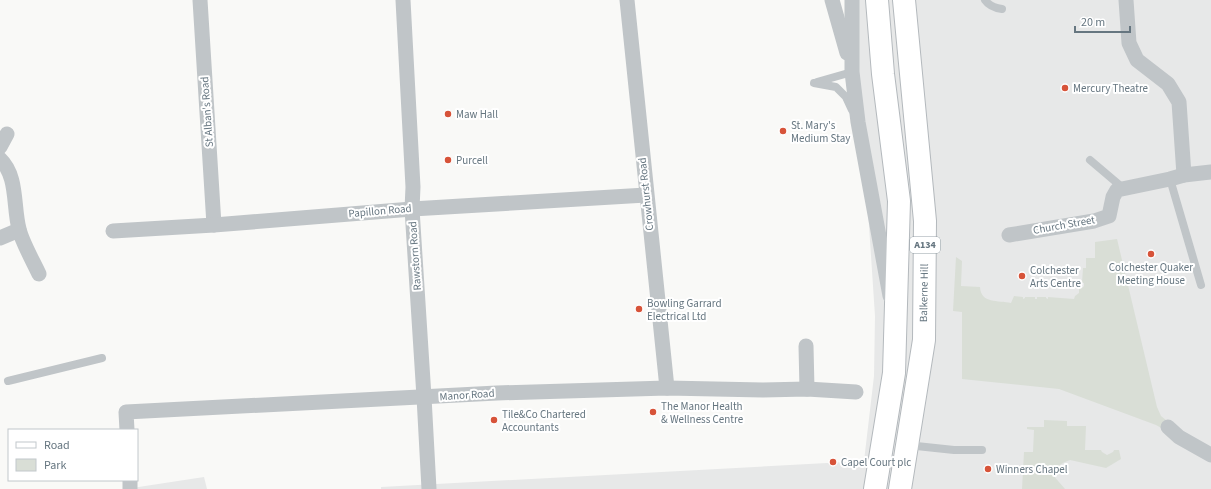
<svg xmlns="http://www.w3.org/2000/svg" width="1211" height="489" font-family="'Source Sans 3',sans-serif">
<style>
.built{fill:#e7e8e8}
.green{fill:#d9ded6}
.lines{fill:none;stroke-linecap:round;stroke-linejoin:round}
.primary-casing{stroke:#b4b9bd;stroke-width:24}
.service{stroke:#c0c5c8;stroke-width:8}
.minor{stroke:#c0c5c8;stroke-width:15}
.primary{stroke:#fff;stroke-width:22}
.poi-dot{fill:#d75339;stroke:#fff;stroke-width:1.5}
.labels{text-anchor:middle;dominant-baseline:central;stroke-width:4;stroke-linejoin:round;paint-order:stroke}
.shield{fill:#fff;stroke:#949fa6;stroke-width:1}
.shield-label{font-size:10px;font-weight:bold;fill:#667680}
.poi-label{font-size:11px;fill:#667680;stroke:#fff;text-anchor:start}
.street-label{font-size:11px;fill:#667680;stroke:#fff}
</style>
<rect width="100%" height="100%" fill="#f9f9f7"/>
<!-- built -->
<g class="built">
<polygon points="854,0 1211,0 1211,489 381,489 381,487 864,461 874,376 875,316"/>
<polygon points="204,477 207,489 132,489 132,488"/>
</g>
<!-- green -->
<g class="green">
<path d="M1117 239 1157 407 1161 416 1171 424 1165 430 1156 425 1059 389 962 379V312L953 311 956 257 962 261 961 286 980 287C981 304 998 300 1011 303L1014 296 1023 297V299L1025 298V297H1035V299H1037V297H1046V298L1048 299V297L1074 299 1075 296 1079 293V288L1075 286H1080V287L1082 288 1084 286V283H1082L1083 268H1086V258H1095V242Z"/>
<path d="M1044 420 1067 421V426H1086L1085 450H1101L1102 452 1107 455 1113 452 1114 450H1119L1121 459 1106 468 1070 460C1061 463 1056 467 1052 474L1065 489H1022L1024 452H1033L1034 430 1027 429V427H1044Z"/>
</g>
<g class="lines">
<!-- primary casing -->
<g class="primary-casing">
<g id="primary">
<polyline points="875,489 894,373 899,201 883,74 877,0"/>
<polyline points="900,489 924,340 925,221 904,0"/>
</g>
</g>
<!-- service -->
<g class="service">
<path d="M985 0C989 6 995 8 1002 9"/>
<polyline points="817,82 852,72"/>
<polyline points="814,83 836,87 846,97 852,110"/>
<polyline points="1090,160 1123,188"/>
<polyline points="1170,179 1201,285"/>
<polyline points="8,381 102,358"/>
<polyline points="907,445 954,450 982,450"/>
</g>
<!-- minor -->
<g class="minor">
<polyline points="200,0 214,225"/>
<polyline points="403,0 413,187 412,209 424,397 429,489"/>
<polyline points="627,0 667,388"/>
<polyline points="832,0 847,53"/>
<polyline points="852,0 852,72 858,122 890,296"/>
<polyline points="1126,0 1129,43 1137,60 1168,84 1179,102 1184,175"/>
<polyline points="0,147 7,134"/>
<path d="M0 159C18 176 13 206 19 229 22 242 33 261 39 274"/>
<polyline points="113,231 214,225 412,209 646,195"/>
<polyline points="1009,235 1094,221 1109,216 1113,197 1117,190 1170,179 1184,175 1211,172"/>
<polyline points="0,238 19,230"/>
<polyline points="806,346 807,389"/>
<polyline points="1168,427 1179,437 1211,455"/>
<polyline points="127,430 126,412 497,393 667,388 763,390 807,389 856,392"/>
<polyline points="130,480 130,489"/>
</g>
<!-- primary -->
<use href="#primary" class="primary"/>
</g>
<!-- markers -->
<g class="poi-dot">
<circle cx="1065" cy="88" r="4"/>
<circle cx="448" cy="114" r="4"/>
<circle cx="783" cy="131" r="4"/>
<circle cx="448" cy="160" r="4"/>
<circle cx="1151" cy="254" r="4"/>
<circle cx="1022" cy="276" r="4"/>
<circle cx="639" cy="309" r="4"/>
<circle cx="653" cy="412" r="4"/>
<circle cx="494" cy="420" r="4"/>
<circle cx="833" cy="462" r="4"/>
<circle cx="988" cy="469" r="4"/>
</g>
<g class="labels">
<!-- shield labels -->
<rect class="shield" x="910" y="237" width="30" height="16" rx="3"/>
<g class="shield-label">
<text x="925" y="245">A134</text>
</g>
<!-- poi labels -->
<g class="poi-label">
<text x="1073" y="88">Mercury Theatre</text>
<text x="456" y="114">Maw Hall</text>
<text x="791" y="125">St. Mary's<tspan x="791" dy="13">Medium Stay</tspan></text>
<text x="456" y="160">Purcell</text>
<text x="1151" y="267" text-anchor="middle">Colchester Quaker<tspan x="1151" dy="13">Meeting House</tspan></text>
<text x="1030" y="270">Colchester<tspan x="1030" dy="13">Arts Centre</tspan></text>
<text x="647" y="303">Bowling Garrard<tspan x="647" dy="13">Electrical Ltd</tspan></text>
<text x="661" y="406">The Manor Health<tspan x="661" dy="13">&amp; Wellness Centre</tspan></text>
<text x="502" y="414">Tile&amp;Co Chartered<tspan x="502" dy="13">Accountants</tspan></text>
<text x="841" y="462">Capel Court plc</text>
<text x="996" y="469">Winners Chapel</text>
</g>
<!-- street labels -->
<g class="street-label">
<text transform="translate(207 112) rotate(-94)">St Alban's Road</text>
<text transform="translate(646 194) rotate(-96)">Crowhurst Road</text>
<text transform="translate(380 211) rotate(-5)">Papillon Road</text>
<text transform="translate(1064 225) rotate(-10)">Church Street</text>
<text transform="translate(415 256) rotate(-94)">Rawstorn Road</text>
<text transform="translate(924 293) rotate(-89)">Balkerne Hill</text>
<text transform="translate(467 395) rotate(-4)">Manor Road</text>
</g>
</g>
<!-- legend -->
<rect x="8" y="429" width="130" height="52" fill="#ffffff" stroke="#c2c8cc"/>
<rect x="16" y="442" width="20" height="6" fill="#ffffff" stroke="#c2c8cc"/>
<text x="44" y="449" font-size="12" fill="#667680">Road</text>
<rect x="16" y="459" width="20" height="12" fill="#d9ded6" stroke="#c2c8cc"/>
<text x="44" y="469" font-size="12" fill="#667680">Park</text>
<!-- scale -->
<path d="M1075 26v6h55v-6" fill="none" stroke="#667680" stroke-width="2"/>
<text x="1081" y="26" font-size="12" fill="#667680" stroke="#ffffff" stroke-width="3" paint-order="stroke">20 m</text>
</svg>
